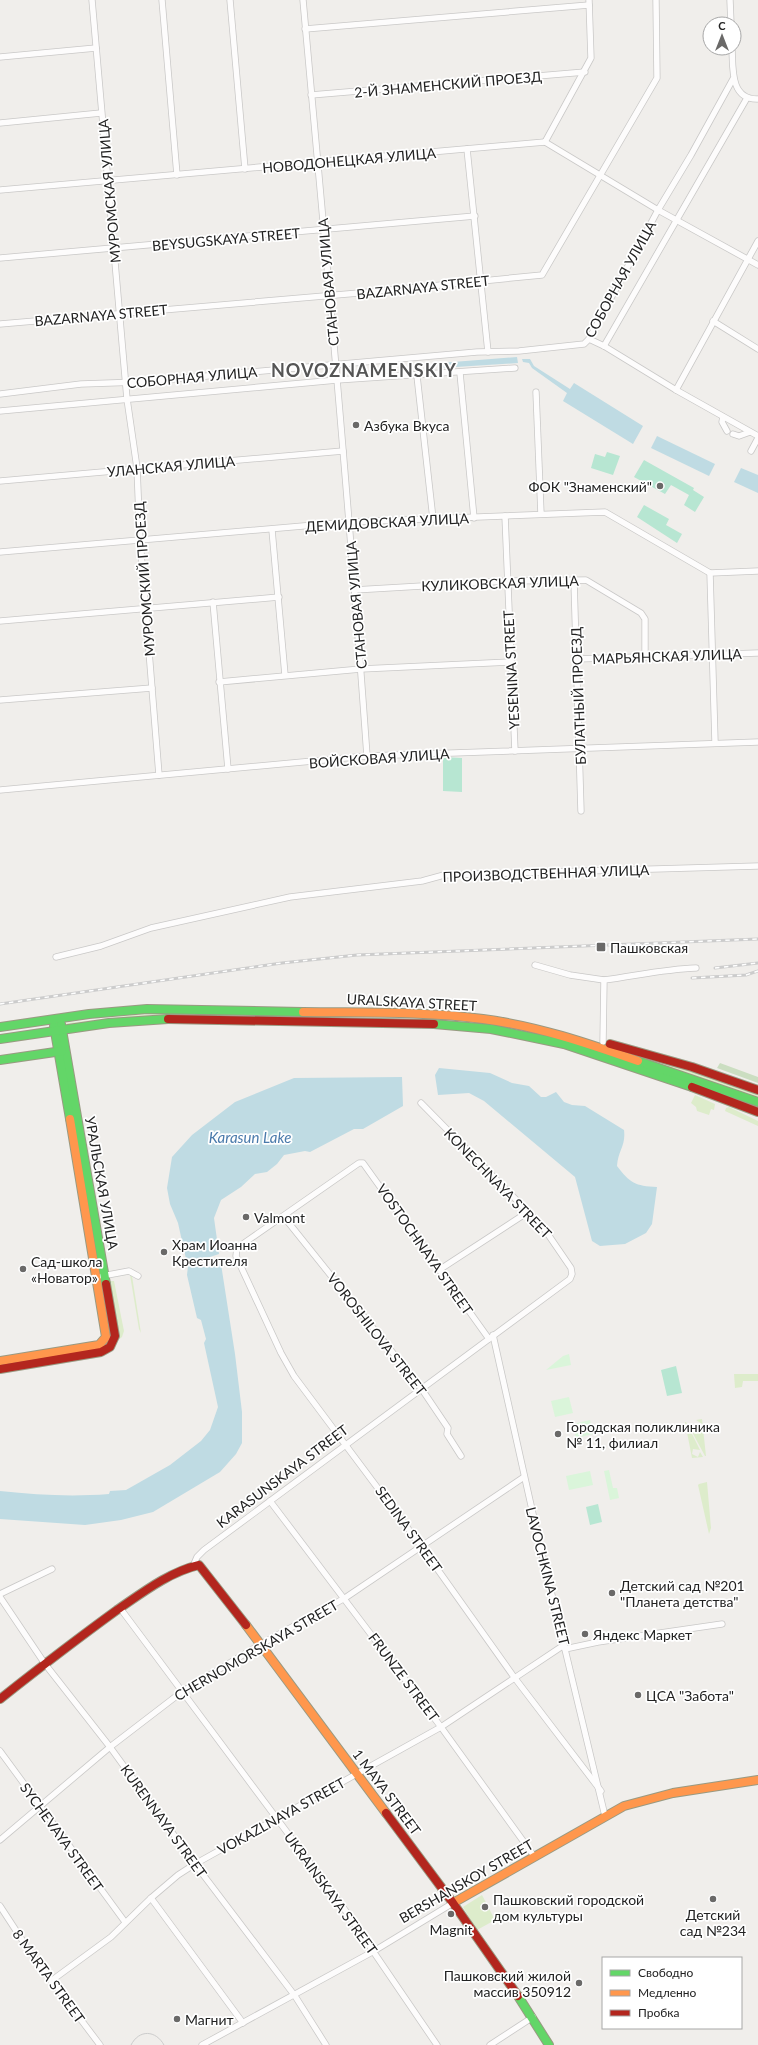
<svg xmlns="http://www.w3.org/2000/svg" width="758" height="2045" font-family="Lato,sans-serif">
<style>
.grass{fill:#ddeccb}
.forest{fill:#cbdec1}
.park{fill:#daf5da}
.pitch{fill:#b7e6d2}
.water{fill:#bfdbe3}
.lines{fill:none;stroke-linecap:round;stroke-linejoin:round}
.street-casing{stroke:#c9c8c7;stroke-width:7}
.fast-casing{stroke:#999a82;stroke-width:10}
.slow-casing{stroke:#999a82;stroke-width:10}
.jam-casing{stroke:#999a82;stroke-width:10}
.street{stroke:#fdfcfc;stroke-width:5.5}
.fast{stroke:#63d668;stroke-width:8}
.slow{stroke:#ff974d;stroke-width:8}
.jam{stroke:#b3261e;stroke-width:8}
.tram{stroke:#ccc;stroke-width:1}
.rail-casing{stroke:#ccc;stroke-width:3}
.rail{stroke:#fff;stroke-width:1.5;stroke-dasharray:4.5;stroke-linecap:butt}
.poi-dot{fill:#6a6968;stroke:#fff;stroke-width:1.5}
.labels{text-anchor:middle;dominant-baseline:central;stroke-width:3.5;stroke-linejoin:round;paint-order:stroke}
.street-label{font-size:14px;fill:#222;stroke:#fff}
.poi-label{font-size:14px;fill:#222;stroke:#fff;text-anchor:start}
.water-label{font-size:15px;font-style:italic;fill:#4a7aab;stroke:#fff}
.district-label{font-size:18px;font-weight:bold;letter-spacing:1px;fill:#555;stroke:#fff}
</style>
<rect width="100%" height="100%" fill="#f0eeeb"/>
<!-- grass -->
<g class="grass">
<polygon points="199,1013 198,1016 65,1025 67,1023 135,1015"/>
<polygon points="637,1054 758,1092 758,1100 645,1060"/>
<polygon points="695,1095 715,1104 714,1110 711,1109 709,1115 697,1111 696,1107 691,1103"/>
<polygon points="729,1107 758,1121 758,1126 725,1111 726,1108"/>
<polygon points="130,1275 132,1276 141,1333 139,1329"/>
<polygon points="108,1281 114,1281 124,1331 122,1337 118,1340"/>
<polygon points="734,1374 758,1374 758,1381 743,1381 742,1387 735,1388"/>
<polygon points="702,1419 706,1456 705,1456 691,1430 696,1432 701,1430 702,1424 696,1420"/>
<polygon points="685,1422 686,1422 700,1450 693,1449 692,1454 698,1457 700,1452 703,1457 692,1458"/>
<polygon points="707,1482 711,1528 709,1534 698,1485 699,1484"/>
<polygon points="482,1895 495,1920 477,1930 463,1907"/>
</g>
<!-- forest -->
<polygon class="forest" points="720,1063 758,1077 758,1083 717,1068"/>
<!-- park -->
<g class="park">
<polygon points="569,1354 571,1365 546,1370 563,1356"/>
<polygon points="569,1397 573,1413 555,1417 551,1401"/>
<polygon points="590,1420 593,1434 576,1438 573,1424"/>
<polygon points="609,1470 613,1488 617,1488 619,1498 610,1500 604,1471"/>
<polygon points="590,1471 593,1485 569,1490 566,1476"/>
</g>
<!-- pitch -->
<g class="pitch">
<polygon points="607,452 620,456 613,475 591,468 595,454 605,457"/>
<polygon points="644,460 694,488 693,490 704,497 695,512 684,505 689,495 671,485 665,494 634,477"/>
<polygon points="644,505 669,519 666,525 682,534 677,543 637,517"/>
<polygon points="443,757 462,758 462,792 443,791"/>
<polygon points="676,1366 682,1393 667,1396 661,1370"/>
<polygon points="598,1504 602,1522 590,1525 586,1507"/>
</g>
<!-- water -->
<g class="water">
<polygon points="517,357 518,363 440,368 440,363"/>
<polygon points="522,359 530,359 534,366 570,389 574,383 643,426 633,444 563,401 567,393 532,368 529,363 523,362"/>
<polygon points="657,436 715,464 709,476 651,448"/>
<polygon points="741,468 758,475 758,493 734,482"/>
<path d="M439 1068 490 1073 512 1083 529 1086 541 1097H546L556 1092 564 1102 572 1105 585 1106 624 1130C626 1146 618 1150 617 1166 630 1183 635 1186 657 1187L652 1224 646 1233 625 1244 600 1246 592 1241 575 1177 484 1101 469 1093 438 1095 435 1075Z"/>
<polygon points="402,1077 403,1106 363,1129 354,1129 310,1152 305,1151 284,1155 277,1164 267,1172 255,1174 241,1187 221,1200 214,1218 219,1254 207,1258 186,1259 178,1223 170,1204 167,1188 172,1157 192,1135 235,1102 294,1078"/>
<path d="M221 1264 235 1354 242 1412V1443L236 1454 220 1472 153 1512 121 1520 85 1525 0 1519V1491C38 1495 71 1497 109 1494L110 1491 126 1490 170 1465 201 1441 210 1430 218 1407 204 1343 206 1339 201 1320 197 1318 187 1275 188 1266 209 1267Z"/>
</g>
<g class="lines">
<!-- street casing -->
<g class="street-casing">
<g id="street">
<polyline points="92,0 127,399 137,468 140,540 159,775"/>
<polyline points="162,0 177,175"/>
<polyline points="230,0 245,169"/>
<path d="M303 0C326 252 349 504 367 756"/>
<polyline points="730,0 731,24"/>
<polyline points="305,29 589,5"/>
<path d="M732 48C733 68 730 100 758 99"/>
<polyline points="0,57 96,48"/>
<polyline points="311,95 585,72"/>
<polyline points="0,123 101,113"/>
<polyline points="545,142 658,210 758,265"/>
<polyline points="545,142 591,58 589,0"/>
<polyline points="467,149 488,352"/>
<polyline points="0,190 545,142"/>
<polyline points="0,258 475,216"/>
<polyline points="713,321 758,349"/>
<polyline points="0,324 359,293 542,275 657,78 656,0"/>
<polyline points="589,339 604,346 676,390 758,436"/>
<polyline points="604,346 747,98"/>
<polyline points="460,373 474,518"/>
<polyline points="417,376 433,519"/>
<polyline points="676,390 758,241"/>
<polyline points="536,392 541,514"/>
<polyline points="0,394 81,384 139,382 477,352 519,351 584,344 589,339 658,210 691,155 733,79"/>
<polyline points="0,411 337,380 515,368"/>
<polyline points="723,417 722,422 727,431"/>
<polyline points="733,434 739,436 750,432"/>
<polyline points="751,451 758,438"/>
<polyline points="0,481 343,451"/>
<polyline points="505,516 515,751"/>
<polyline points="272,530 285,675"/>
<polyline points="0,552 349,522 605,512 710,573 758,571"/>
<polyline points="710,573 715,742"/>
<polyline points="574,581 581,811"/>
<polyline points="354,590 507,581 586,580 641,613 645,619 645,657"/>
<polyline points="213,602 228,769"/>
<polyline points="0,621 279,597"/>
<polyline points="577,659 758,653"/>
<polyline points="219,682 361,669 511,662"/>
<polyline points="0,700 152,688"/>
<polyline points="0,790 367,756 758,742"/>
<polyline points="56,957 101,946 151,928 290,897 422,881 444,875 758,866"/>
<polyline points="535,965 570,975 604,980"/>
<path d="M603 1042 604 980C635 976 665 969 696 968"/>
<polyline points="284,1217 421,1388 448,1428 447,1434 461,1456"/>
<polyline points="439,1270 528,1212"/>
<polyline points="102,1276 129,1271 138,1276"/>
<polyline points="493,1335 539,1541 605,1816"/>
<polyline points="489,1339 363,1163 359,1163 237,1248 236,1256 281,1353 294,1376 421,1546 514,1677 601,1791"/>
<polyline points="270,1501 441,1727 534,1856"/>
<polyline points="194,1564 197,1557 204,1550 570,1279 572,1274 571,1268 543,1227 421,1103"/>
<polyline points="0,1594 52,1569"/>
<polyline points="0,1597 45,1664 110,1747 195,1864 295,1996 326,2045"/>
<polyline points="120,1608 345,1910 437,2045"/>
<polyline points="565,1649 598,1642 722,1624"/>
<polyline points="0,1751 125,1922"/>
<polyline points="0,1840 110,1747 183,1691 261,1644 345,1598 524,1477"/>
<polyline points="151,1898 243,2023"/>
<polyline points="0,1906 30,1952 100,2045"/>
<polyline points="51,1981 111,1937 151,1898 178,1875 195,1864 441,1727 564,1645"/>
<polyline points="202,2045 374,1951 453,1903"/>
<polyline points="490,2045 533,2017"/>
</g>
</g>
<!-- fast casing -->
<g class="fast-casing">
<g id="fast">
<polyline points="61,1024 106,1284"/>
<polyline points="434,1024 491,1029 564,1044 692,1087"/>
<polyline points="54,1026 70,1119"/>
<polyline points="0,1027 89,1014 147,1009 303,1012"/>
<polyline points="0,1039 109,1023 168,1019"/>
<polyline points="0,1060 62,1051"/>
<polyline points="638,1061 758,1102"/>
<polyline points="518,1996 549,2045"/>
</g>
</g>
<!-- slow casing -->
<g class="slow-casing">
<g id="slow">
<path d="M303 1012C363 1013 423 1011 483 1019 537 1026 587 1043 638 1061"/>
<polyline points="0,1361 99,1345 106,1337 70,1119"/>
<polyline points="246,1625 386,1813"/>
<polyline points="453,1903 624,1806 673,1793 758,1780"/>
</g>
</g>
<!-- jam casing -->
<g class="jam-casing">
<g id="jam">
<polyline points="168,1019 434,1024"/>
<polyline points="610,1044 692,1067 758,1090"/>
<polyline points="692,1087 758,1112"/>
<polyline points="0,1369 101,1352 110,1347 115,1336 106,1284"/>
<path d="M0 1699C38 1669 77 1639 117 1610 142 1593 169 1572 199 1565L246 1625"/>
<polyline points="386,1813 453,1903 518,1996"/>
</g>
</g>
<!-- street -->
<use href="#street" class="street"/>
<!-- fast -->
<use href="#fast" class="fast"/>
<!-- slow -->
<use href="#slow" class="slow"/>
<!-- jam -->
<use href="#jam" class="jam"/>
<!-- tram -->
<path class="tram" d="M131 2045C139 2029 156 2030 164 2045"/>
<!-- rail casing -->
<g class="rail-casing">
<g id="rail">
<polyline points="715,968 758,963"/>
<polyline points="692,978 746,975 758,971"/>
<polyline points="0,1004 282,963 357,955 758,939"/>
</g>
</g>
<!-- rail -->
<use href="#rail" class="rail"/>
</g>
<!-- markers -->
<g class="poi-dot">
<circle cx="356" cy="425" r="4"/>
<circle cx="660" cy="486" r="4"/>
<rect x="596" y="942" width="10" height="10" rx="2"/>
<circle cx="246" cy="1217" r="4"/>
<circle cx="164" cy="1252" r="4"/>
<circle cx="23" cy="1269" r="4"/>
<circle cx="558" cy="1434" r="4"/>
<circle cx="612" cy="1593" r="4"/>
<circle cx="585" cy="1634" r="4"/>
<circle cx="638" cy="1695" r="4"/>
<circle cx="713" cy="1899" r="4"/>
<circle cx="485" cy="1907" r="4"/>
<circle cx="451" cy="1914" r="4"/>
<circle cx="579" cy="1983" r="4"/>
<circle cx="177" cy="2019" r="4"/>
</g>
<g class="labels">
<!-- street labels -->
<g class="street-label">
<text transform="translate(448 84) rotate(-5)">2-Й ЗНАМЕНСКИЙ ПРОЕЗД</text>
<text transform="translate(349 160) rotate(-5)">НОВОДОНЕЦКАЯ УЛИЦА</text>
<text transform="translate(109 191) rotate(-95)">МУРОМСКАЯ УЛИЦА</text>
<text transform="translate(226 239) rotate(-5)">BEYSUGSKAYA STREET</text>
<text transform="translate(620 279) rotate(-61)">СОБОРНАЯ УЛИЦА</text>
<text transform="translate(328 282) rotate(-95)">СТАНОВАЯ УЛИЦА</text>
<text transform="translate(423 287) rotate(-6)">BAZARNAYA STREET</text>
<text transform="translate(101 315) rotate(-5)">BAZARNAYA STREET</text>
<text transform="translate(192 377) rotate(-5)">СОБОРНАЯ УЛИЦА</text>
<text transform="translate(171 466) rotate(-5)">УЛАНСКАЯ УЛИЦА</text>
<text transform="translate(387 522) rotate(-3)">ДЕМИДОВСКАЯ УЛИЦА</text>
<text transform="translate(144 579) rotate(-94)">МУРОМСКИЙ ПРОЕЗД</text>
<text transform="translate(500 583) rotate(-2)">КУЛИКОВСКАЯ УЛИЦА</text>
<text transform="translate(356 605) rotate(-95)">СТАНОВАЯ УЛИЦА</text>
<text transform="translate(667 656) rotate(-2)">МАРЬЯНСКАЯ УЛИЦА</text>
<text transform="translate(511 670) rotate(-93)">YESENINA STREET</text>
<text transform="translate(578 696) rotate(-92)">БУЛАТНЫЙ ПРОЕЗД</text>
<text transform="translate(379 758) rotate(-4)">ВОЙСКОВАЯ УЛИЦА</text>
<text transform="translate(546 873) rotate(-2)">ПРОИЗВОДСТВЕННАЯ УЛИЦА</text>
<text transform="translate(412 1002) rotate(3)">URALSKAYA STREET</text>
<text transform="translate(102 1183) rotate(80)">УРАЛЬСКАЯ УЛИЦА</text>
<text transform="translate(498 1183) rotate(46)">KONECHNAYA STREET</text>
<text transform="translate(425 1249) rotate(55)">VOSTOCHNAYA STREET</text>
<text transform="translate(377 1334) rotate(52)">VOROSHILOVA STREET</text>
<text transform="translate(282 1476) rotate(-37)">KARASUNSKAYA STREET</text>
<text transform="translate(409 1529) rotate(54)">SEDINA STREET</text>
<text transform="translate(548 1576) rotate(76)">LAVOCHKINA STREET</text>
<text transform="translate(256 1650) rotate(-30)">CHERNOMORSKAYA STREET</text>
<text transform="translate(404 1677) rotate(53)">FRUNZE STREET</text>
<text transform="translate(387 1792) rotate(53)">1 MAYA STREET</text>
<text transform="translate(281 1816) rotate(-29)">VOKAZLNAYA STREET</text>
<text transform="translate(164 1821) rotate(54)">KURENNAYA STREET</text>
<text transform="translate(62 1837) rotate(54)">SYCHEVAYA STREET</text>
<text transform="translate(466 1881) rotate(-30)">BERSHANSKOY STREET</text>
<text transform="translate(331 1893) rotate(54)">UKRAINSKAYA STREET</text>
<text transform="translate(49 1976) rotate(54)">8 MARTA STREET</text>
</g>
<!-- poi labels -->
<g class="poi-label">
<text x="364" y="425">Азбука Вкуса</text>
<text x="652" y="486" text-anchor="end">ФОК "Знаменский"</text>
<text x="610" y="947">Пашковская</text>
<text x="254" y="1217">Valmont</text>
<text x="172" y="1244">Храм Иоанна<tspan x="172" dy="16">Крестителя</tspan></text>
<text x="31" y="1261">Сад-школа<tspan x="31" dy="16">«Новатор»</tspan></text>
<text x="566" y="1426">Городская поликлиника<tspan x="566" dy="16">№ 11, филиал</tspan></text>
<text x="620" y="1585">Детский сад №201<tspan x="620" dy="16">"Планета детства"</tspan></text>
<text x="593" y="1634">Яндекс Маркет</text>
<text x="646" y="1695">ЦСА "Забота"</text>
<text x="493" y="1899">Пашковский городской<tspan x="493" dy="16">дом культуры</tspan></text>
<text x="713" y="1914" text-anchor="middle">Детский<tspan x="713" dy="16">сад №234</tspan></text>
<text x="451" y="1929" text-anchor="middle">Magnit</text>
<text x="571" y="1975" text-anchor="end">Пашковский жилой<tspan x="571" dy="16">массив 350912</tspan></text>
<text x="185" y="2019">Магнит</text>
</g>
<!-- water labels -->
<g class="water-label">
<text x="250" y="1137">Karasun Lake</text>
</g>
<!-- district labels -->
<g class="district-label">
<text x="364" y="370">NOVOZNAMENSKIY</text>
</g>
</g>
<!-- legend -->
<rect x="602" y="1957" width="140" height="72" fill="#ffffff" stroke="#a7a7a7"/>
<rect x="610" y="1970" width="20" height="6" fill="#63d668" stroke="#a7a7a7"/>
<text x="638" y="1977" font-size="12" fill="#222222">Свободно</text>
<rect x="610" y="1990" width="20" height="6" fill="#ff974d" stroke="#a7a7a7"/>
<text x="638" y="1997" font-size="12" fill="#222222">Медленно</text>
<rect x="610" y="2010" width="20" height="6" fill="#b3261e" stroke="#a7a7a7"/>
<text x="638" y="2017" font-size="12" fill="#222222">Пробка</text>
<!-- north arrow -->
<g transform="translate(722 36)"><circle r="19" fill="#ffffff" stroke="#a7a7a7"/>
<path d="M0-3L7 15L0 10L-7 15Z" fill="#6a6968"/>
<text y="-6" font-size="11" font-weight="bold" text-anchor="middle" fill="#222222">С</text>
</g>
</svg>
